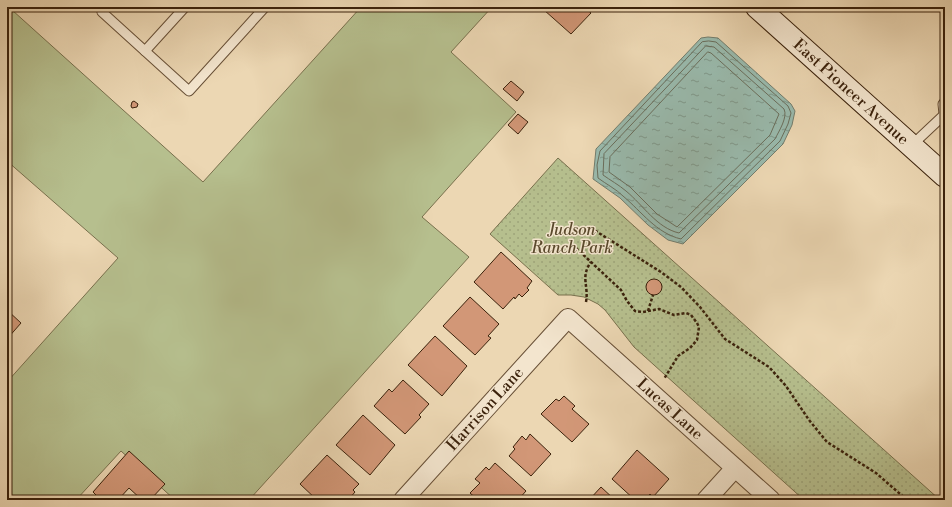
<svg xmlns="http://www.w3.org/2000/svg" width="952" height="507" font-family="'Libre Bodoni',serif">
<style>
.grass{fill:#b6bf8e;stroke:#78704d}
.park{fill:url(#park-dots);stroke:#78704d}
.water{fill:url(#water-ripples);stroke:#737d6d}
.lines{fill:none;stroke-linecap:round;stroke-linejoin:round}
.shore{stroke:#6a6e5c;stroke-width:1}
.building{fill:#d29777;stroke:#3b220c}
.lane-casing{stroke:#674f36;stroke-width:11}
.street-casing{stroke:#674f36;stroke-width:20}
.secondary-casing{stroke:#3b220c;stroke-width:24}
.path{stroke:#3b220c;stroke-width:2.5;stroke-dasharray:3 2;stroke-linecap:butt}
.lane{stroke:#f3e5ce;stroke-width:9}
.street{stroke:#f3e5ce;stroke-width:18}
.secondary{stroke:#f3e5ce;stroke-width:22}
.labels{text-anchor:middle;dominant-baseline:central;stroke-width:3;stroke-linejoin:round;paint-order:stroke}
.street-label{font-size:16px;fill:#3b220c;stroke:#f3e5ce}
.park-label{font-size:16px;font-style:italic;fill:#5a492c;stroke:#f3e5ce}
</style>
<defs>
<pattern id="park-dots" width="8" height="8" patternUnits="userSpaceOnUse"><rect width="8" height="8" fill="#b6bf8e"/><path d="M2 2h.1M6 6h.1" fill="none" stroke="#9da479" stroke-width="1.8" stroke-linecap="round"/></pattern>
<pattern id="water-ripples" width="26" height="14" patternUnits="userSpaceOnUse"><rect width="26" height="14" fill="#99baad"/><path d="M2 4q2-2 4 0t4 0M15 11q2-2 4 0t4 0" fill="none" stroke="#7e978b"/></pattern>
</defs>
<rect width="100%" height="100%" fill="#ecd7b3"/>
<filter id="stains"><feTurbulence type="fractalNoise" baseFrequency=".005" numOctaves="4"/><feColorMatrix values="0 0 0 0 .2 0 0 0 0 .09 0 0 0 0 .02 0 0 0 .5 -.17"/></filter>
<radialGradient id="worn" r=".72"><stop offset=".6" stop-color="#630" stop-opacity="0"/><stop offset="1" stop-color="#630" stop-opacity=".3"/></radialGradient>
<!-- grass -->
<polygon class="grass" points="361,7 492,7 451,52 516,112 422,217 469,257 249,500 175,500 121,451 76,500 7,500 7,382 118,258 7,161 7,16 12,10 203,182"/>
<!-- park -->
<polygon class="park" points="558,158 940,500 804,500 634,347 605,310 598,304 584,297 571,295 558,295 490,234"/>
<!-- water -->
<polygon class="water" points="708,37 718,38 791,104 795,111 792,125 783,144 683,244 668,240 648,225 620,198 593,179 596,149 701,38"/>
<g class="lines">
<!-- shore -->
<g class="shore">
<path d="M709 41 716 42 788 106 791 113 788 124 780 141 681 239C656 233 642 212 623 196 616 189 606 184 598 178L597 165 600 151 702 42Z"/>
<path d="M706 46 714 47 784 109C788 117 779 131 775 139L679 233C657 228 643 205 626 191 619 185 610 180 603 175L604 154Z"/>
<polygon points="708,52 711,53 779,114 770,135 677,227 657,214 630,187 609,172 610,157"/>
</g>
</g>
<!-- building -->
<g class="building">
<polygon points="547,7 584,7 591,13 571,34 544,10"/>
<polygon points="511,81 524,92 517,101 503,89"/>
<polygon points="134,101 138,104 137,107 132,108 131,106 132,102"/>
<polygon points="518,114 528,122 518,134 508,125"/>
<polygon points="501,252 532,281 527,288 529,290 522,297 519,294 515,299 514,297 503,309 474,282"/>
<circle cx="654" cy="287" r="8"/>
<polygon points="470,297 499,324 488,336 491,338 475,355 443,326"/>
<polygon points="7,310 21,323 7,339"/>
<polygon points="435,336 467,366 442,396 408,365"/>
<polygon points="403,380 429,404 419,415 421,417 405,434 374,406 389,389 392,392"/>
<polygon points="564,396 575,406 572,409 589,424 572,442 541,414 556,399 559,401"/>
<polygon points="363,415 395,445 370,475 336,445"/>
<polygon points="530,434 551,454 531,476 509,456 515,449 513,447 522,436 526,440"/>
<polygon points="637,450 669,479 653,497 650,494 644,500 635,500 612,479"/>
<polygon points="129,451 165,484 150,500 142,500 129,488 118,500 101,500 93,492"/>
<polygon points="327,455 359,484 353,490 355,492 349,499 347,497 344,500 317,500 300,484"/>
<polygon points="495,463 526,491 518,500 478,500 470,493 480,483 475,479 486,467 489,470"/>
<polygon points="601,487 615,500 589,500"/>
</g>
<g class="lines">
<!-- lane casing -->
<g class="lane-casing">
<g id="lane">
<polyline points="106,7 102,12 189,91 265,7"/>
<polyline points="145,51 185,7"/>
<polyline points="944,114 943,104 945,102"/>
<polyline points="911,146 945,114"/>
</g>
</g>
<!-- street casing -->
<g class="street-casing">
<g id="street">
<polyline points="403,500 568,318 771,500"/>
<polyline points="706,500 735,468"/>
</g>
</g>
<!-- secondary casing -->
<g class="secondary-casing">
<polyline id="secondary" points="757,7 945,176"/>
</g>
<!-- path -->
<g class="path">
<polyline points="586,234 594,230 661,272 681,287 700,307 725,339 769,367 786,386 809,420 827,442 876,473 907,500"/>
<polyline points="576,248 621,290 627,301 635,311 643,312 659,309 674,315 686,313 691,315 697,323 699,327 697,340 690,348 678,356 664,379"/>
<path d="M586 302C589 286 580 277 591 262"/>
<polyline points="648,311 653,295"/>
</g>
<!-- lane -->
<use href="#lane" class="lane"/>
<!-- street -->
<use href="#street" class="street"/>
<!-- secondary -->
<use href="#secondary" class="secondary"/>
</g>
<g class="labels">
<!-- street labels -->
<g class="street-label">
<text transform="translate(851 92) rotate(42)">East Pioneer Avenue</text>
<text transform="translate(485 409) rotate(-48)">Harrison Lane</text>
<text transform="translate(670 409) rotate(42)">Lucas Lane</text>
</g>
<!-- park labels -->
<g class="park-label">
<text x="572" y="230">Judson<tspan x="572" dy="18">Ranch Park</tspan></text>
</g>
</g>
<!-- margin -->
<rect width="952" height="507" fill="none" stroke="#ecd7b3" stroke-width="24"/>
<rect x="8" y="8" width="936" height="491" fill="none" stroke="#3b220c" stroke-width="2"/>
<rect x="12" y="12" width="928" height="483" fill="none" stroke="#3b220c"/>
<rect width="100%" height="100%" filter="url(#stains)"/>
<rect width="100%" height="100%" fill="url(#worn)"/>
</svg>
